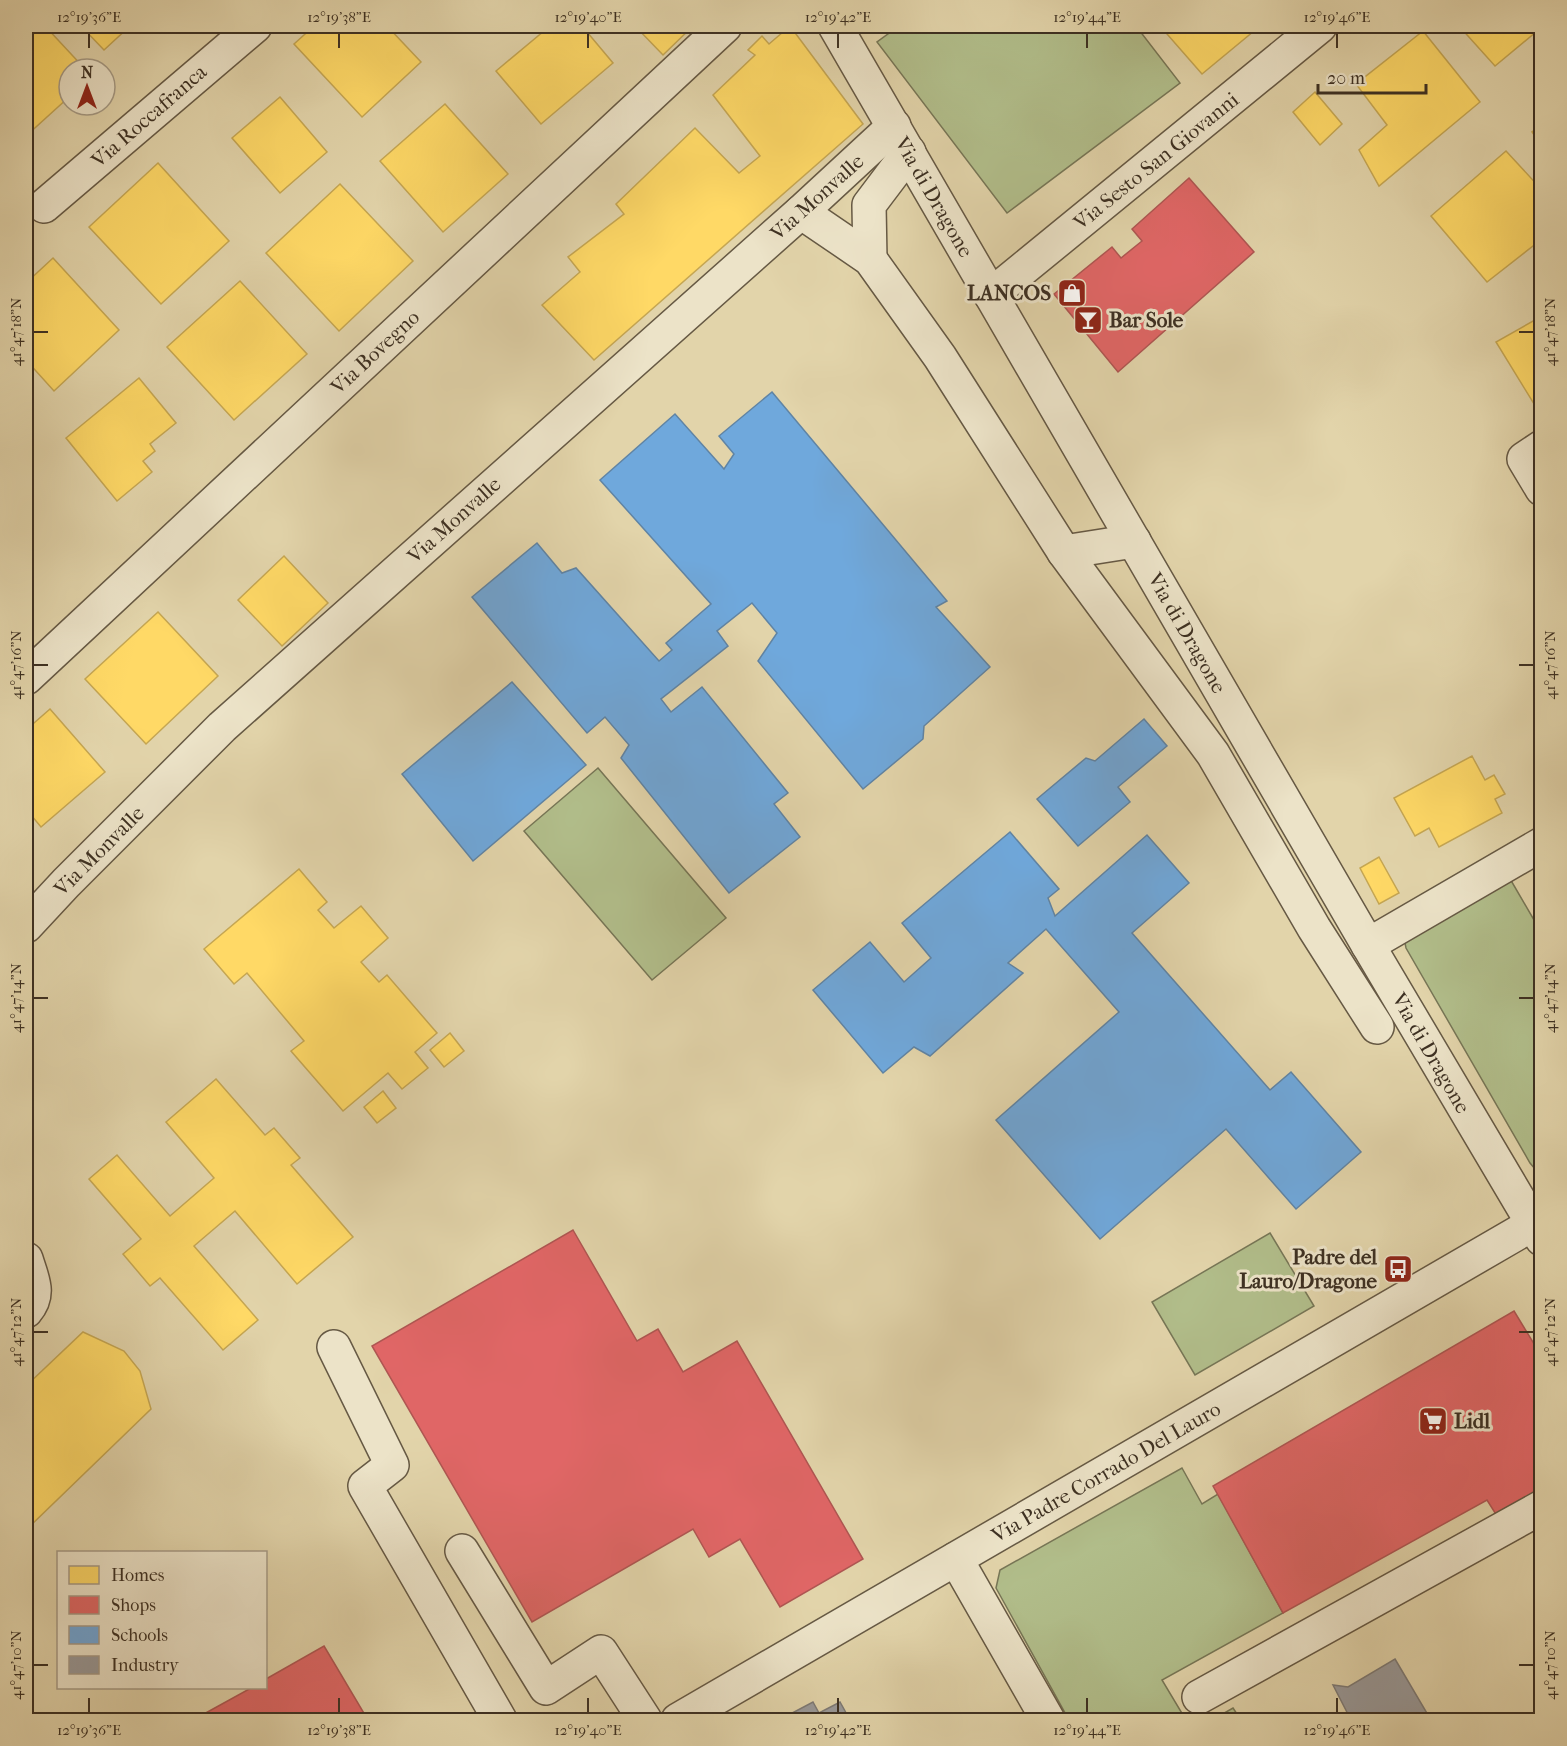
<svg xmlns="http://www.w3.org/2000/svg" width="1567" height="1746" font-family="'IM FELL French Canon',serif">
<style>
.green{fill:#b1bd8a;stroke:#777656;stroke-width:1.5}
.homes{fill:#ffd966;stroke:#c5a652;stroke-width:1.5}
.shops{fill:#e06666;stroke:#af5652;stroke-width:1.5}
.schools{fill:#6fa8dc;stroke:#6084a4;stroke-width:1.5}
.industry{fill:#999;stroke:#7d7a75;stroke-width:1.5}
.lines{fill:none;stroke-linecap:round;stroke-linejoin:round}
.minor-casing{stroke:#665944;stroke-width:36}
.minor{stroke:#ece3c8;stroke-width:33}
.ticks{fill:none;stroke:#3d3022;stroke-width:2}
.labels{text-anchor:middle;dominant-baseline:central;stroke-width:6;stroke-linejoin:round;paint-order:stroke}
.street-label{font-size:21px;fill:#3d3022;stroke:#ece3c8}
.poi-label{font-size:21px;font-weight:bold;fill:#3d3022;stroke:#ece3c8;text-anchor:end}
.neatline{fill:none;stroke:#3d3022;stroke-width:2}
.ticks-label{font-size:15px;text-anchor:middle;fill:#3d3022}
</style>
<rect width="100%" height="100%" fill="#e2d4aa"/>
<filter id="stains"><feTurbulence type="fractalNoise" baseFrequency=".00333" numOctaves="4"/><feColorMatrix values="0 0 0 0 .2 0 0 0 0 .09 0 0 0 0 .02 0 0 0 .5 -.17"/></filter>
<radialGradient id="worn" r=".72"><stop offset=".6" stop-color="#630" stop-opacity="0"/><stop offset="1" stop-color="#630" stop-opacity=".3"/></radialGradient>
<!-- green -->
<g class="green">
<polygon points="899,26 1136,26 1180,83 1007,213 877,42"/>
<polygon points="598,768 726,918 652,980 524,831"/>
<polygon points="1509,877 1541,932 1541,1176 1530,1163 1406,948 1405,943 1408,939"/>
<polygon points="1270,1233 1314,1306 1195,1375 1152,1302"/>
<polygon points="1182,1468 1202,1504 1218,1494 1283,1613 1162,1680 1186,1720 1069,1720 996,1588 1000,1570"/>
<polygon points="1233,1708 1241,1720 1212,1720"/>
</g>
<!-- homes -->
<g class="homes">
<polygon points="42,26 45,26 85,69 69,69 69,97 26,136 26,41"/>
<polygon points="81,26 130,26 104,50"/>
<polygon points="314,26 387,26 421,62 362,117 294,44"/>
<polygon points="550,26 582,26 613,63 541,124 496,71"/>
<polygon points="635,26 693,26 663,55"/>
<polygon points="790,26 863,124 594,360 542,305 580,272 568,257 624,214 616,204 695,128 739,173 760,156 713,95 755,55 748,50 762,36 769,44"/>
<polygon points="1160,26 1260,26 1202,74"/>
<polygon points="1459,26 1542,26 1542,27 1495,66"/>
<polygon points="1423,31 1480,102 1379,186 1359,150 1387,125 1356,84"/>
<polygon points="1315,92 1342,124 1320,145 1293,112"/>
<polygon points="280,97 327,152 280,193 232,138"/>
<polygon points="445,104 508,174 443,232 380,161"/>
<polygon points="1542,124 1542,146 1532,132"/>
<polygon points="1506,151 1542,190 1542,239 1487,282 1431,216"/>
<polygon points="158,163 229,241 161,304 89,227"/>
<polygon points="340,184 413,261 339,331 266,253"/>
<polygon points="53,258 119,330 54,391 26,360 26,283"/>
<polygon points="240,281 307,354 234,420 167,347"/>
<polygon points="1542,316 1542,410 1539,412 1496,342"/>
<polygon points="139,378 176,423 150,444 155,451 143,461 152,472 117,501 66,438"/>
<polygon points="284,556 328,603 282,646 238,600"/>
<polygon points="158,612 218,676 146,744 85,679"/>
<polygon points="50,709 105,772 41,827 26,809 26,730"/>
<polygon points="1472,756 1485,780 1494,775 1505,794 1495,799 1502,813 1439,847 1429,828 1415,836 1394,798"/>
<polygon points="1379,857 1399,893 1379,904 1360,868"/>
<polygon points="299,869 327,902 318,910 334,928 361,906 388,938 361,962 379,982 387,975 437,1033 415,1052 428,1068 402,1089 388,1073 343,1111 291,1051 304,1041 247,973 234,984 204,949"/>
<polygon points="450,1033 464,1051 444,1067 430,1050"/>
<polygon points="216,1079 265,1135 274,1128 300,1158 291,1165 353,1237 297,1284 235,1211 194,1246 258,1320 223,1350 160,1278 150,1286 123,1254 141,1239 89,1179 117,1155 170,1216 214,1178 166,1122"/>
<polygon points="383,1091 396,1108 377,1123 364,1107"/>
<polygon points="83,1332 124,1351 140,1371 151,1409 26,1530 26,1386"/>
</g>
<!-- shops -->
<g class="shops">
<polygon points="1189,178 1254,252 1118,372 1054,294 1112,247 1121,258 1142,241 1132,229"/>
<polygon points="573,1230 637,1341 658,1329 683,1372 737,1341 863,1559 780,1607 740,1539 709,1557 693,1529 532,1622 372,1346"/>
<polygon points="1514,1311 1542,1357 1542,1490 1497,1516 1487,1500 1283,1613 1213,1486"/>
<polygon points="324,1646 368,1720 193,1720 251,1688 266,1688 266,1679"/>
</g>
<!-- schools -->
<g class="schools">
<polygon points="772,392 947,601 936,607 990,667 924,726 923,739 863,789 758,661 777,633 752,603 717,631 728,646 661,699 671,712 702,687 788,793 774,804 800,837 729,893 621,758 629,745 605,717 587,733 472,597 537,543 562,573 576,568 659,661 672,650 666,643 711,604 600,480 675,414 724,469 734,454 719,436"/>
<polygon points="512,682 586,765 473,861 402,774"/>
<polygon points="1144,719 1167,746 1118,787 1130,802 1078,846 1037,799 1086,758 1095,761"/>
<polygon points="1010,832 1059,889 1048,898 1055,916 1147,835 1189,883 1132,933 1270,1090 1291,1072 1361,1152 1296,1209 1226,1129 1100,1239 996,1120 1119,1012 1046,929 1008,963 1023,973 930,1056 914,1047 883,1073 813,990 870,942 904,982 931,958 902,923"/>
</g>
<!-- industry -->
<g class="industry">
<polygon points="1395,1659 1431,1720 1351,1720 1333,1685 1348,1687"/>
<polygon points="813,1702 819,1713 840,1702 850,1720 779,1720"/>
</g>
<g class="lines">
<!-- minor casing -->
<g class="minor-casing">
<g id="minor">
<polyline points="835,26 1368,945 1542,1239"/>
<polyline points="44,206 255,26"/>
<polyline points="801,212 870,259 940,357 1064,552 1213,754 1314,928 1377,1027"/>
<polyline points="870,259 869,205 909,152"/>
<polyline points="991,295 1320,26"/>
<polyline points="1542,447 1524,459 1542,489"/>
<polyline points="1064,552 1134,541"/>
<polyline points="26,678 725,26"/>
<polyline points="26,926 66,883 222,727 801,212 894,126"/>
<polyline points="1368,945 1542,844"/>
<path d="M26 1259C32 1279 41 1294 26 1311"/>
<polyline points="334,1347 392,1465 365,1486 500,1720"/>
<polyline points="462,1551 546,1688 601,1652 645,1720"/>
<polyline points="956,1559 1048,1720"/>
<polyline points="1199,1697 1542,1507"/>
<polyline points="678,1720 1533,1224"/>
</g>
</g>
<!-- minor -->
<use href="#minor" class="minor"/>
</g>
<!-- ticks -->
<path class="ticks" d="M89 33V48M339 33V48M588 33V48M838 33V48M1087 33V48M1337 33V48M33 332H48M1519 332H1534M33 665H48M1519 665H1534M33 998H48M1519 998H1534M33 1332H48M1519 1332H1534M33 1665H48M1519 1665H1534M89 1698V1713M339 1698V1713M588 1698V1713M838 1698V1713M1087 1698V1713M1337 1698V1713"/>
<!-- icons -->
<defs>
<g id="shop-square" transform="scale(1.5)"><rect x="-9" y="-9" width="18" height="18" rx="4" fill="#8f2418" stroke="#ece3c8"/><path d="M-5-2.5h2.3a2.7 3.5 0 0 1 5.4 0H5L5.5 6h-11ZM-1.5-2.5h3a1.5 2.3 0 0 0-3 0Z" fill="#fff"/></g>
<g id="bar-square" transform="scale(1.5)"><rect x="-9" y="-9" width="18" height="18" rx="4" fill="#8f2418" stroke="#ece3c8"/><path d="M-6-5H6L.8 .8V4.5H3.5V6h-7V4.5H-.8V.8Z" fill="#fff"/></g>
<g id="bus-square" transform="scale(1.5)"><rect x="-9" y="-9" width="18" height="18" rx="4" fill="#8f2418" stroke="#ece3c8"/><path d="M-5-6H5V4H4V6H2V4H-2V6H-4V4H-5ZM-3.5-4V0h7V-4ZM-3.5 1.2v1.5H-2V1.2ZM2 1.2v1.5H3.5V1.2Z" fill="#fff"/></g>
<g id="supermarket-square" transform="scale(1.5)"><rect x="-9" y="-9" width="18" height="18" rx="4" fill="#8f2418" stroke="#ece3c8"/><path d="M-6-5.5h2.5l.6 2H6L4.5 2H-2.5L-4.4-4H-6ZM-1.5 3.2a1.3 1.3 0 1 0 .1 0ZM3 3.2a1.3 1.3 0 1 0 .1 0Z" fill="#fff"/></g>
</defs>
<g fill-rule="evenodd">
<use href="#shop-square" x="1072" y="293"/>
<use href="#bar-square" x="1088" y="320"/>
<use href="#bus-square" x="1398" y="1269"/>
<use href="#supermarket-square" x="1433" y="1421"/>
</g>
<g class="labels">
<!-- street labels -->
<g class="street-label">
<text transform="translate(149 116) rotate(-41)">Via Roccafranca</text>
<text transform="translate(1156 161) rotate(-39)">Via Sesto San Giovanni</text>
<text transform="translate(817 197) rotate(-42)">Via Monvalle</text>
<text transform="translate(934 197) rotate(60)">Via di Dragone</text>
<text transform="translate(375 352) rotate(-43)">Via Bovegno</text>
<text transform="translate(454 520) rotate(-42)">Via Monvalle</text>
<text transform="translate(1187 633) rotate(60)">Via di Dragone</text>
<text transform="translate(99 851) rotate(-45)">Via Monvalle</text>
<text transform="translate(1431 1053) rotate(60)">Via di Dragone</text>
<text transform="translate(1106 1472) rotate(-30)">Via Padre Corrado Del Lauro</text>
</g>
<!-- poi labels -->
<g class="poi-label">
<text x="1051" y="293">LANCOS</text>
<text x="1109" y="320" text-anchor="start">Bar Sole</text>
<text x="1377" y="1257">Padre del<tspan x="1377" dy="24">Lauro/Dragone</tspan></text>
<text x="1454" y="1421" text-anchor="start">Lidl</text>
</g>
</g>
<!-- margin -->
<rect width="1567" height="1746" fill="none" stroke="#e2d4aa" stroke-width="66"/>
<!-- legend -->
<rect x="57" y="1551" width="210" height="138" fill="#ece3c8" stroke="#a69b86" stroke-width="1.5"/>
<rect x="69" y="1566" width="30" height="18" fill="#ffd966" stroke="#a69b86" stroke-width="1.5"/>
<text x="111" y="1581" font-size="18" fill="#3d3022">Homes</text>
<rect x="69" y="1596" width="30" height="18" fill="#e06666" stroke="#a69b86" stroke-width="1.5"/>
<text x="111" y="1611" font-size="18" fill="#3d3022">Shops</text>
<rect x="69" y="1626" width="30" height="18" fill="#6fa8dc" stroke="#a69b86" stroke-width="1.5"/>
<text x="111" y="1641" font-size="18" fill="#3d3022">Schools</text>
<rect x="69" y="1656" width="30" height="18" fill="#999999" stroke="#a69b86" stroke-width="1.5"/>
<text x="111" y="1671" font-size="18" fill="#3d3022">Industry</text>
<!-- north arrow -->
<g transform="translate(87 87)"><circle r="28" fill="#ece3c8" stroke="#a69b86" stroke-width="1.5"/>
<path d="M0-4.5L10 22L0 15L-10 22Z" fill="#8f2418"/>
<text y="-9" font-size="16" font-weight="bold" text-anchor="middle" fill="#3d3022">N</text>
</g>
<!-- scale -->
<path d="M1318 84v9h108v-9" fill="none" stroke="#3d3022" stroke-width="3"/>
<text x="1327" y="84" font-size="18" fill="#3d3022" stroke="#ece3c8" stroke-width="4.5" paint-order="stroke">20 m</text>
<rect x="33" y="33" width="1501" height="1680" class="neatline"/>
<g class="ticks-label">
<text x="89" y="22">12°19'36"E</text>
<text x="339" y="22">12°19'38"E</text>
<text x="588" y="22">12°19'40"E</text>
<text x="838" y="22">12°19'42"E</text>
<text x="1087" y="22">12°19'44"E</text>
<text x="1337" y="22">12°19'46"E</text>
<text transform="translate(16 332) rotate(-90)" y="5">41°47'18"N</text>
<text transform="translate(1550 332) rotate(-90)" y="5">41°47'18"N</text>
<text transform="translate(16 665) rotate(-90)" y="5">41°47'16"N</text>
<text transform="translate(1550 665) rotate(-90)" y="5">41°47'16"N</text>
<text transform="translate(16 998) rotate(-90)" y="5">41°47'14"N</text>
<text transform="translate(1550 998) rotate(-90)" y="5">41°47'14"N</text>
<text transform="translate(16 1332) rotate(-90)" y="5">41°47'12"N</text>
<text transform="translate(1550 1332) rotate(-90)" y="5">41°47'12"N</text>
<text transform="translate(16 1665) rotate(-90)" y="5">41°47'10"N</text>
<text transform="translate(1550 1665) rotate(-90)" y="5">41°47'10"N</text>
<text x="89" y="1735">12°19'36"E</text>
<text x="339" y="1735">12°19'38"E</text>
<text x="588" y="1735">12°19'40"E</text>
<text x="838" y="1735">12°19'42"E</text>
<text x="1087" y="1735">12°19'44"E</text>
<text x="1337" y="1735">12°19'46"E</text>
</g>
<rect width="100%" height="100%" filter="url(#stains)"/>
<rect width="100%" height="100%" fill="url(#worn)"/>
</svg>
